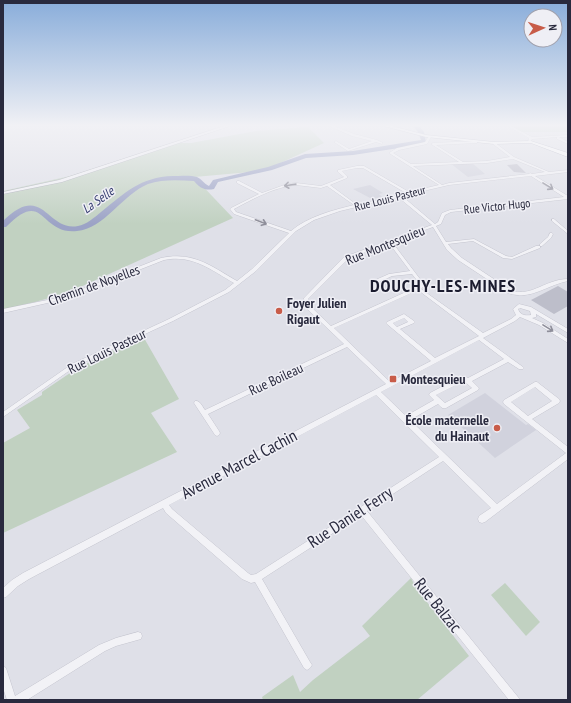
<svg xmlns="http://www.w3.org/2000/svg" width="571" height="703" font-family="'PT Sans Narrow',sans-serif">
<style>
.built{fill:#d1d2dd}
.green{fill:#c1d1c1}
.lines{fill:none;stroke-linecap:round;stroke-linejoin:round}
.river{fill:#9ca3c6;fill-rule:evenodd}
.building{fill:#bdbeca}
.minor-casing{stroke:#a8a9b5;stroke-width:0.5}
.tertiary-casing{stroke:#a8a9b5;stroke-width:1}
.primary-casing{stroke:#9fa1b3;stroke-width:1}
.minor{fill:#f2f2f6;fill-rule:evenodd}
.tertiary{fill:#f2f2f6;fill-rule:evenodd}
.primary{fill:#fff;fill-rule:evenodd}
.oneway{stroke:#8e8e9a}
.poi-dot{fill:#c85c49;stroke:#efeff5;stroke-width:1.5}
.labels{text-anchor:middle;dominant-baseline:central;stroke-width:3;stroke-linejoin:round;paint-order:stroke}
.far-street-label{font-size:12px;fill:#292a3e;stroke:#efeff5}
.far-water-label{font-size:13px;font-style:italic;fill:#353d70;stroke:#efeff5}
.street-label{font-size:14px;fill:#292a3e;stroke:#efeff5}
.poi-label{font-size:14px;font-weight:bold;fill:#292a3e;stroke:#efeff5;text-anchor:start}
.near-street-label{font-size:17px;fill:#292a3e;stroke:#efeff5}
.district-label{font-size:18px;font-weight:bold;letter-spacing:1px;fill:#1b1c2f;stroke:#efeff5}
</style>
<rect width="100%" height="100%" fill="#dfe0e8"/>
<!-- built -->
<g class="built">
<polygon points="450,163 472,163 485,174 468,177"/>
<polygon points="370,185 383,193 379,194 382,197 372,199 353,189"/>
<polygon points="485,393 526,425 528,424 536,430 495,458 448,415"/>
</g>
<!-- green -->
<g class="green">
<polygon points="510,125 568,125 568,132 519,132"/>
<polygon points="308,127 324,143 263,171 194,177 233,218 67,293 35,302 3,309 3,191 70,176 175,143 191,143 256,131"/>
<polygon points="144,338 179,399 151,413 177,452 3,533 3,443 30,428 17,410 42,395 42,392 76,369 113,350 114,352"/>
<polygon points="411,578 416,588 469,656 417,700 263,700 262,697 293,675 300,692 313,680 370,636 362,626"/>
<polygon points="505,583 540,622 526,636 491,595"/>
</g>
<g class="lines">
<!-- river -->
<path class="river" d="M412 125H418L424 132 426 142 419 145 353 155 306 158 272 170 218 182 214 189C205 191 200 188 194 181 179 180 162 179 148 184 123 194 104 229 77 231 39 235 45 187 6 227H3V221C44 181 46 232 78 226 86 225 95 217 101 212 125 193 140 177 173 176 180 176 191 175 197 177 202 179 204 184 209 186L213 180 268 167 305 154 353 151 421 140 418 132Z"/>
</g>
<!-- building -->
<g class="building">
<polygon points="517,164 526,173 514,172 507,165"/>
<polygon points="558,286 568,292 568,306 554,314 531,300"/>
</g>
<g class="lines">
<!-- minor casing -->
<g class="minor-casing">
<g id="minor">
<polygon points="327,125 331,125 354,134 377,140 383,143 382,144 376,142 348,151 334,142 336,141 349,149 372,141 352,136"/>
<polygon points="506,125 509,125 532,137 568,135 568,137 559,137 568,142 568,144 557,139 557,137 532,139 530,142 528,142 529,138"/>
<path d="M429 136 431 137 427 144 399 150 393 153 411 164 459 162 431 144 433 143 476 141 477 142V143L436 145 463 162 487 161 510 157 493 144V143L494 142 514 157 549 172 568 170V172L535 176 568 196V199L451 212 445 215 441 224 436 226 446 242 474 239 506 256 512 257 536 246H540V248L512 259 503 258 473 241 448 244 451 248 462 258 512 291C528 295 537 287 552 282 557 280 563 279 568 279V281C551 284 534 297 518 295 515 295 511 294 508 293L458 260 447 250 433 227 392 242 423 283V287L421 289 483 333 511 319 516 315 513 309 519 304 531 307 568 329V333L536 314V317L532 318 543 323 568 339V343L539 325 520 317 515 321 483 338 523 367 524 368 523 369H519L508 362 472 381 479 388 478 390 446 408C442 409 441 407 438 404L410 420 497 504 566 453 504 404 503 402 504 400 535 382H537L559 399 560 401 559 403 532 419 568 447V459L485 522 482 523 479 522 478 519 479 516 491 508 443 461 367 511 518 697 520 700H509L361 515 262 579 310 662 312 665 310 668 307 670 304 668 255 582 251 583 242 579 166 513 163 508 29 579 18 586 6 597 3 598V588L12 580 23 573 386 384 347 347 208 414 219 431 220 433 219 435 217 436 215 435 194 403 195 401C200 400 202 406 205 410L344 344 303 305V304L304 298 344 257 432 225 398 197 340 211 314 220 296 231 256 271 229 292 173 321 76 366 3 417V412L72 364 169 319 225 290 234 283C211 270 192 254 164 260L65 299 3 313V309L62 297 161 258C193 251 211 266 237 281L252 269 289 233 234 214 230 209 231 208 259 194 237 183V181H239L262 193 287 184 296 183 321 186 344 177 338 172V170L357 166H364L409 192 439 185 389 153 397 148 425 142ZM513 159 545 172 532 174 530 173 529 174 449 183 442 185 413 166 487 163ZM357 168H363L406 193 357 205 330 185 347 178V176L342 171ZM531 176 564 197 450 210 442 213 438 222 435 224 402 196 449 185ZM296 185 321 188 327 186 354 205C333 210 307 217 291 231L236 212 234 209C253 199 274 187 296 185ZM389 243 410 271 389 274 373 281V283H377L392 276 412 274 419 283V286L331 326 308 304V299L348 259ZM418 290 479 336 435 358 400 329 414 323 415 322 414 321 404 314 387 322 386 323 387 324 431 361 390 382 334 328ZM520 308 530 311 531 315C525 316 520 315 518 309ZM404 318 408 322 397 327 393 323ZM479 340 504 359 468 378 464 376H462L430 393 429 395 434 400 406 416 381 392ZM464 381 472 388 445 403 436 395ZM535 387 552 401 528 416 511 402ZM376 395 439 457 256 574 251 575 248 573 172 509 169 505Z"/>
<polygon points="552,219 554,219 568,231 568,234 552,221"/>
<polygon points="550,233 552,233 553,234 551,238 542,246 540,246 540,244 548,237"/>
<polygon points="138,632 141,633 142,636 141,639 116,646 105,651 27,700 7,700 3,688 3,666 6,668 15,696 99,645 116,638"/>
</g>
</g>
<!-- tertiary casing -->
<g class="tertiary-casing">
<polygon id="tertiary" points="227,125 233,125 62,182 3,194 3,192 59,180"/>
</g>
<!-- primary casing -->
<g class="primary-casing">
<polygon id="primary" points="380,125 388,125 426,135 494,142 531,141 568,153 568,157 531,143 494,144 426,137"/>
</g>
<!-- minor -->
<use href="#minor" class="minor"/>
<!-- tertiary -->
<use href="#tertiary" class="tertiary"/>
<!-- primary -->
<use href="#primary" class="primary"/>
</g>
<!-- one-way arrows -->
<defs><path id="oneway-shaft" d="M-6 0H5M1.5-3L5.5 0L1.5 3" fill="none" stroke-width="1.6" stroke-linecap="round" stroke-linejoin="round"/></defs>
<g class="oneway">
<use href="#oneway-shaft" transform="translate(290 185) rotate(172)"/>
<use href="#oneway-shaft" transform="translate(548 186) rotate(32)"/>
<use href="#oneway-shaft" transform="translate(261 222) rotate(21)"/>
<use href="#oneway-shaft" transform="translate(548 328) rotate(32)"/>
</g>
<!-- sky -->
<linearGradient id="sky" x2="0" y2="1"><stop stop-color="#89adda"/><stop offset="0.56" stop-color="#f1f1f5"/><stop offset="1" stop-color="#f1f1f5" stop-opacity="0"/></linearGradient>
<rect width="571" height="224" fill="url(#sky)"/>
<!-- markers -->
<g class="poi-dot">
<circle cx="279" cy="311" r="4"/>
<rect x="389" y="375" width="8" height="8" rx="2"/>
<circle cx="497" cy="428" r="4"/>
</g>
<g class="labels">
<!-- far-street labels -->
<g class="far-street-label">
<text transform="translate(390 198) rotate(-14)">Rue Louis Pasteur</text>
<text transform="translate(497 206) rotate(-6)">Rue Victor Hugo</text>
</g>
<!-- far-water labels -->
<g class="far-water-label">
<text transform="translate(98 200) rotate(-36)">La Selle</text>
</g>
<!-- street labels -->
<g class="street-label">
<text transform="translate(385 245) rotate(-22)">Rue Montesquieu</text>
<text transform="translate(94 285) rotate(-20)">Chemin de Noyelles</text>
<text transform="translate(107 351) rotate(-26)">Rue Louis Pasteur</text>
<text transform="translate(276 379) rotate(-25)">Rue Boileau</text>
</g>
<!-- poi labels -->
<g class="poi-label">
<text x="287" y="303">Foyer Julien<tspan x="287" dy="16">Rigaut</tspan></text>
<text x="401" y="379">Montesquieu</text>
<text x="489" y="420" text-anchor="end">École maternelle<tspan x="489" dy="16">du Hainaut</tspan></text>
</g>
<!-- near-street labels -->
<g class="near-street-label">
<text transform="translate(239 464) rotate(-28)">Avenue Marcel Cachin</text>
<text transform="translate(350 517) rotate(-33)">Rue Daniel Ferry</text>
<text transform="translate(438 605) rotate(51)">Rue Balzac</text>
</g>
<!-- district labels -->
<g class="district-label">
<text x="443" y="285">DOUCHY-LES-MINES</text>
</g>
</g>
<!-- border -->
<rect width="571" height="703" fill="none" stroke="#292a3e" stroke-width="8"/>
<!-- north arrow -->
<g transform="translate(543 28) rotate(87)"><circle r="19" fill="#efeff5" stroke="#a0a0ac"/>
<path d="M0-3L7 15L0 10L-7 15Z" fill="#c85c49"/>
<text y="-6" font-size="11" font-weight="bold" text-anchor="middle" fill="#292a3e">N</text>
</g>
</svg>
